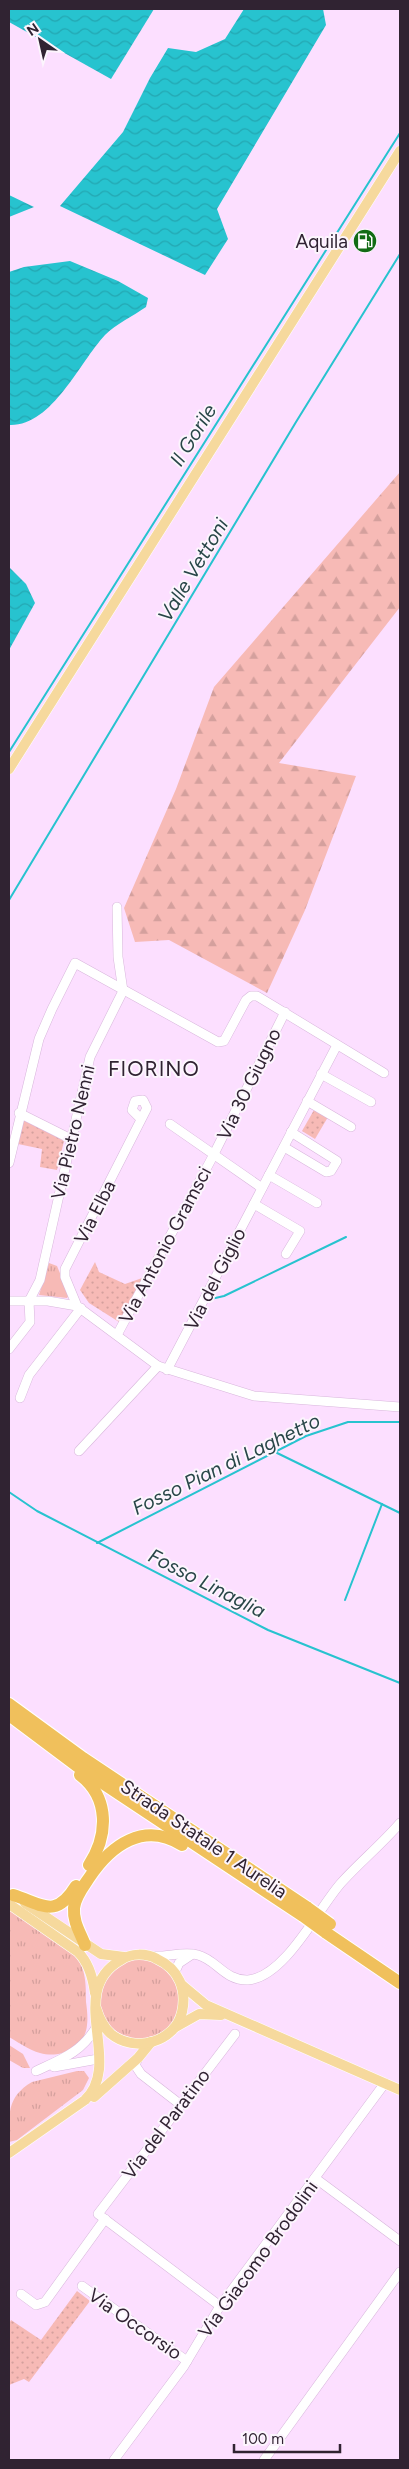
<svg xmlns="http://www.w3.org/2000/svg" width="409" height="2469" font-family="Figtree,sans-serif">
<style>
.grass{fill:url(#grass-tufts)}
.forest{fill:url(#forest-firs)}
.park{fill:url(#park-dots)}
.water{fill:url(#water-waves)}
.lines{fill:none;stroke-linecap:round;stroke-linejoin:round}
.stream{stroke:#27c3cf;stroke-width:2}
.minor-casing{stroke:#d8b6dc;stroke-width:10}
.major-casing{stroke:#fff;stroke-width:11}
.highway-casing{stroke:#fff;stroke-width:14}
.minor{stroke:#fff;stroke-width:9}
.major{stroke:#f6d99d;stroke-width:10}
.highway{stroke:#f0c05c;stroke-width:12}
.highway-bridge-casing{stroke:#fff;stroke-width:14;stroke-linecap:butt}
.highway-bridge{stroke:#f0c05c;stroke-width:12}
.labels{text-anchor:middle;dominant-baseline:central;stroke-width:4;stroke-linejoin:round;paint-order:stroke}
.poi-label{font-size:19px;fill:#302332;stroke:#fcf5fd;text-anchor:end}
.street-label{font-size:19px;fill:#302332;stroke:#fcf5fd}
.water-label{font-size:20px;font-style:italic;fill:#284648;stroke:#fcf5fd}
.quarter-label{font-size:21px;letter-spacing:1px;fill:#302332;stroke:#fcf5fd}
</style>
<defs>
<pattern id="grass-tufts" width="24" height="20" patternUnits="userSpaceOnUse" patternTransform="scale(1.25)"><rect width="24" height="20" fill="#f7bab6"/><path d="M3 7l-1-3M5 7V3M7 7l1-3M15 17l-1-3M17 17v-4M19 17l1-3" fill="none" stroke="#d4a09d"/></pattern>
<pattern id="forest-firs" width="22" height="20" patternUnits="userSpaceOnUse" patternTransform="scale(1.25)"><rect width="22" height="20" fill="#f7bab6"/><path d="M5 1l3.5 6h-7zM16 11l3.5 6h-7z" fill="#d4a09d"/></pattern>
<pattern id="park-dots" width="8" height="8" patternUnits="userSpaceOnUse" patternTransform="scale(1.25)"><rect width="8" height="8" fill="#f7bab6"/><path d="M2 2h.1M6 6h.1" fill="none" stroke="#d4a09d" stroke-width="1.8" stroke-linecap="round"/></pattern>
<pattern id="water-waves" width="16" height="10" patternUnits="userSpaceOnUse" patternTransform="scale(1.25)"><rect width="16" height="10" fill="#27c3cf"/><path d="M0 5q4-4 8 0t8 0" fill="none" stroke="#23a7b2"/></pattern>
</defs>
<rect width="100%" height="100%" fill="#fcdfff"/>
<!-- grass -->
<g class="grass">
<polygon points="49,1263 57,1266 69,1295 67,1298 39,1295"/>
<path d="M9 1906 75 1954C86 1970 86 1983 86 2002 87 2009 88 2018 87 2025 85 2048 60 2059 40 2053 29 2050 18 2042 9 2037Z"/>
<circle cx="140" cy="1999" r="40"/>
<polygon points="9,2045 23,2054 30,2068 23,2068 9,2060"/>
<path d="M77 2071H84L89 2078 83 2090 17 2140 9 2142C9 2116 6 2097 32 2082Z"/>
</g>
<!-- forest -->
<polygon class="forest" points="400,472 400,607 279,763 356,776 305,910 267,993 169,940 135,942 124,908 176,789 214,687"/>
<!-- park -->
<g class="park">
<polygon points="314,1110 328,1117 315,1139 302,1131"/>
<polygon points="23,1119 64,1141 57,1170 40,1167 42,1149 18,1144"/>
<polygon points="95,1262 99,1272 125,1284 145,1277 119,1322 89,1303 80,1290"/>
<polygon points="77,2291 90,2301 29,2382 24,2379 9,2385 9,2324 11,2320 41,2340"/>
</g>
<!-- water -->
<g class="water">
<polygon points="9,9 154,9 111,79 9,22"/>
<polygon points="244,9 323,9 326,25 217,209 228,239 205,275 60,206 123,132 150,78 168,48 196,52 225,39"/>
<polygon points="9,195 34,207 9,217"/>
<path d="M70 261 118 281 148 298 146 307C133 316 116 324 105 335 79 363 52 426 10 425L9 272 24 267Z"/>
<polygon points="9,567 26,584 35,603 9,650"/>
</g>
<g class="lines">
<!-- stream -->
<g class="stream">
<polyline points="9,752 400,133"/>
<polyline points="9,900 296,422 400,254"/>
<polyline points="211,1299 224,1296 346,1237"/>
<polyline points="273,1451 400,1513"/>
<polyline points="9,1492 37,1511 268,1630 400,1683"/>
<polyline points="97,1543 306,1436 348,1422 400,1422"/>
<polyline points="345,1600 382,1504"/>
</g>
<!-- minor casing -->
<g class="minor-casing">
<g id="minor">
<polyline points="321,1074 371,1102"/>
<polyline points="307,1101 351,1127"/>
<polyline points="19,1113 71,1139"/>
<polyline points="170,1124 262,1188"/>
<polyline points="284,1147 326,1172 331,1171 337,1161 291,1132"/>
<polyline points="9,1163 39,1039 52,1009 75,963 218,1042 224,1041 246,1000 251,996 257,996 384,1073"/>
<polyline points="269,1175 317,1203"/>
<polyline points="254,1204 300,1231 286,1254"/>
<polyline points="9,1301 48,1301 77,1306 158,1366 254,1396 400,1407"/>
<polyline points="77,1306 65,1277 65,1269 147,1108 143,1100 135,1101 132,1110 141,1119"/>
<polyline points="117,1335 213,1156 285,1012"/>
<polyline points="9,1349 30,1322 29,1301 40,1280 90,1057 123,991 118,957 117,907"/>
<polyline points="167,1370 337,1045"/>
<polyline points="20,1398 29,1375 81,1308"/>
<polyline points="79,1451 158,1366"/>
<path d="M153 1956C168 1957 184 1951 198 1955 217 1960 225 1981 248 1980 285 1977 318 1909 341 1883 360 1862 382 1844 400 1823"/>
<polyline points="175,1972 179,1963 191,1955"/>
<polyline points="138,2058 135,2065 141,2074 181,2105"/>
<polyline points="54,2067 98,2059"/>
<path d="M36 2071C62 2059 82 2052 97 2026"/>
<polyline points="315,2178 400,2241"/>
<polyline points="82,2286 187,2361"/>
<polyline points="21,2294 36,2305 45,2302 105,2219"/>
<polyline points="220,2306 98,2214 235,2034"/>
<polyline points="114,2460 184,2366 220,2306 385,2083"/>
<polyline points="264,2460 400,2272"/>
</g>
</g>
<!-- major casing -->
<g class="major-casing">
<g id="major">
<polyline points="9,769 400,151"/>
<polyline points="25,1903 101,1954 124,1957"/>
<path d="M9 1904 78 1952C89 1963 93 1978 95 1993"/>
<polyline points="182,1985 206,2005 400,2090"/>
<polyline points="174,2028 199,2014 221,2015"/>
<polyline points="94,2097 138,2058 151,2042"/>
<path d="M9 2153 85 2100C124 2063 65 1991 121 1960 131 1953 146 1953 157 1959 179 1969 187 1990 182 2012 175 2043 134 2053 111 2034 103 2027 99 2018 96 2008"/>
</g>
</g>
<!-- highway casing -->
<g class="highway-casing">
<g id="highway">
<polyline points="9,1704 83,1758 308,1908"/>
<polyline points="9,1715 77,1766 303,1916"/>
<path d="M80 1775C110 1798 108 1836 89 1865"/>
<path d="M13 1895C42 1904 55 1920 76 1886"/>
<polyline points="325,1932 400,1983"/>
<path d="M85 1945C80 1932 73 1922 74 1908 75 1897 83 1887 89 1878 111 1845 144 1821 182 1845"/>
</g>
</g>
<!-- minor -->
<use href="#minor" class="minor"/>
<!-- major -->
<use href="#major" class="major"/>
<!-- highway -->
<use href="#highway" class="highway"/>
<!-- highway-bridge casing -->
<g class="highway-bridge-casing">
<g id="highway-bridge">
<polyline points="308,1908 330,1924"/>
<polyline points="303,1916 325,1932"/>
</g>
</g>
<!-- highway-bridge -->
<use href="#highway-bridge" class="highway-bridge"/>
</g>
<!-- icons -->
<defs>
<g id="fuel-disc" transform="scale(1.25)"><circle r="9.5" fill="#126b15" stroke="#fcf5fd"/><path d="M-5.5-6h7V0h2V4h1.3V-2.5L3-4.5l.8-.8L6-3V5H2.5V1h-1V6h-7ZM-4.2-4.7v3.2H.2V-4.7Z" fill="#fff"/></g>
</defs>
<g fill-rule="evenodd">
<use href="#fuel-disc" x="365" y="241"/>
</g>
<g class="labels">
<!-- poi labels -->
<g class="poi-label">
<text x="348" y="241">Aquila</text>
</g>
<!-- street labels -->
<g class="street-label">
<text transform="translate(249 1084) rotate(-64)">Via 30 Giugno</text>
<text transform="translate(73 1132) rotate(-77)">Via Pietro Nenni</text>
<text transform="translate(95 1212) rotate(-63)">Via Elba</text>
<text transform="translate(165 1245) rotate(-62)">Via Antonio Gramsci</text>
<text transform="translate(215 1279) rotate(-63)">Via del Giglio</text>
<text transform="translate(204 1839) rotate(34)">Strada Statale 1 Aurelia</text>
<text transform="translate(166 2124) rotate(-53)">Via del Paratino</text>
<text transform="translate(258 2259) rotate(-54)">Via Giacomo Brodolini</text>
<text transform="translate(135 2324) rotate(35)">Via Occorsio</text>
</g>
<!-- water labels -->
<g class="water-label">
<text transform="translate(193 435) rotate(-58)">Il Gorile</text>
<text transform="translate(193 570) rotate(-59)">Valle Vettoni</text>
<text transform="translate(226 1464) rotate(-26)">Fosso Pian di Laghetto</text>
<text transform="translate(207 1583) rotate(27)">Fosso Linaglia</text>
</g>
<!-- quarter labels -->
<g class="quarter-label">
<text x="154" y="1068">FIORINO</text>
</g>
</g>
<!-- border -->
<rect width="409" height="2469" fill="none" stroke="#302332" stroke-width="20"/>
<!-- north arrow -->
<g transform="translate(40 40) rotate(326)" stroke="#fcf5fd" stroke-width="4" paint-order="stroke">
<path d="M0-4L9 19L0 12L-9 19Z" fill="#302332"/>
<text y="-8" font-size="14" font-weight="bold" text-anchor="middle" fill="#302332">N</text>
</g>
<!-- scale -->
<path d="M234 2444v8h106v-8" fill="none" stroke="#302332" stroke-width="2.5"/>
<text x="242" y="2444" font-size="15" fill="#302332" stroke="#fcf5fd" stroke-width="4" paint-order="stroke">100 m</text>
</svg>
